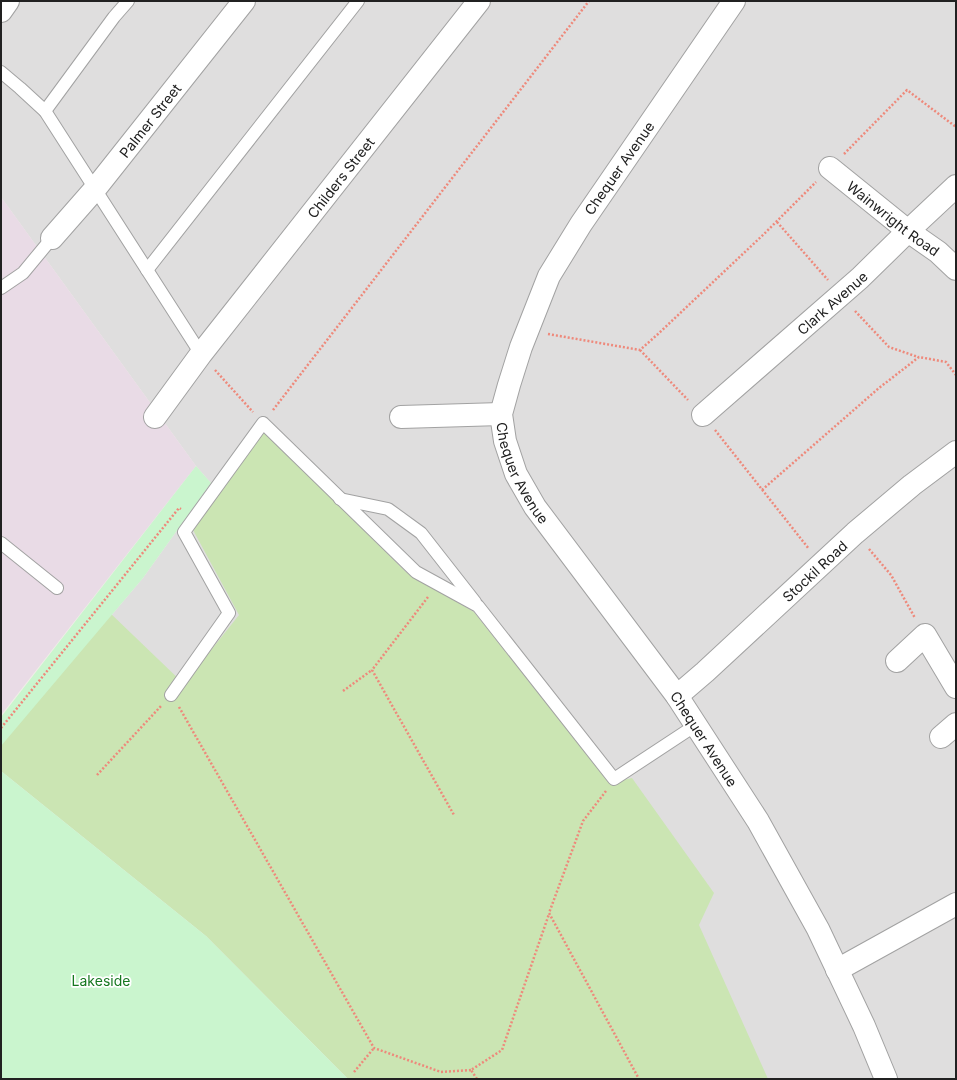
<svg xmlns="http://www.w3.org/2000/svg" width="957" height="1080" font-family="Inter,sans-serif">
<style>
.residential{fill:#dfdede}
.industrial{fill:#e9dbe6}
.grass{fill:#cbe5b3}
.park{fill:#caf5ce}
.lines{fill:none;stroke-linecap:round;stroke-linejoin:round}
.service-casing{stroke:#a2a2a2;stroke-width:14}
.minor-casing{stroke:#a2a2a2;stroke-width:24}
.path{stroke:#ee897b;stroke-width:2.5;stroke-dasharray:2 2;stroke-linecap:butt}
.service{stroke:#fff;stroke-width:12}
.minor{stroke:#fff;stroke-width:22}
.labels{text-anchor:middle;dominant-baseline:central;stroke-width:3.5;stroke-linejoin:round;paint-order:stroke}
.street-label{font-size:14px;fill:#212121;stroke:#fff}
.park-label{font-size:14px;fill:#167820;stroke:#fff}
</style>
<rect width="100%" height="100%" fill="#f0eee8"/>
<!-- residential -->
<polygon class="residential" points="1,1 956,1 956,1079 348,1079 206,936 1,771 1,746 143,578 211,483 196,466 1,197"/>
<!-- industrial -->
<polygon class="industrial" points="1,197 196,466 1,715"/>
<!-- grass -->
<polygon class="grass" points="263,431 406,572 474,612 609,783 632,778 714,893 699,925 768,1079 348,1079 206,936 1,771 1,745 108,611 184,684 239,615 193,530"/>
<!-- park -->
<g class="park">
<polygon points="196,466 211,483 143,578 1,746 1,717"/>
<polygon points="1,771 206,936 348,1079 1,1079"/>
</g>
<g class="lines">
<!-- service casing -->
<g class="service-casing">
<g id="service">
<polyline points="1,72 20,88 45,111 201,354"/>
<polyline points="45,111 114,17 128,1"/>
<polyline points="147,270 358,1"/>
<polyline points="1,288 23,273 52,238"/>
<polyline points="340,499 388,509 421,533 475,602"/>
<polyline points="1,543 57,588"/>
<polyline points="171,695 229,613 184,532 263,423 416,572 478,606 614,779 696,725"/>
</g>
</g>
<!-- minor casing -->
<g class="minor-casing">
<g id="minor">
<path id="s1" d="M734 1 581 224 549 276 521 347 509 385 501 414 505 441 516 474 535 507 677 696 758 821 818 929 864 1026 886 1079"/>
<polyline points="1,11 8,1"/>
<path id="s2" d="M830 168 908 231 938 252 956 269"/>
<path id="s3" d="M52 238 95 189 244 1"/>
<path id="s4" d="M703 415 860 278 908 231 956 186"/>
<path id="s5" d="M155 417 201 354 479 1"/>
<polyline points="401,417 501,414"/>
<polyline points="897,661 925,635 956,687"/>
<path id="s6" d="M677 696 705 672 855 533 912 485 956 452"/>
<polyline points="941,737 956,724"/>
<polyline points="837,970 956,904"/>
</g>
</g>
<!-- path -->
<g class="path">
<polyline points="844,154 907,90 956,127"/>
<polyline points="777,222 828,280"/>
<polyline points="855,311 889,347 918,357"/>
<polyline points="548,334 640,350 658,334 764,234 816,182"/>
<polyline points="640,350 688,400"/>
<polyline points="215,370 253,412"/>
<polyline points="273,410 589,1"/>
<polyline points="715,430 809,549"/>
<polyline points="762,490 879,388 919,357 946,362 956,375"/>
<polyline points="869,549 891,575 915,618"/>
<polyline points="428,597 372,670 454,815"/>
<polyline points="343,691 372,670"/>
<polyline points="179,707 374,1048 441,1072 471,1070"/>
<polyline points="1,728 179,508 181,509"/>
<polyline points="97,775 161,706"/>
<polyline points="606,791 583,821 549,913 639,1079"/>
<polyline points="354,1072 374,1048"/>
<polyline points="477,1079 471,1070 502,1050 549,914"/>
</g>
<!-- service -->
<use href="#service" class="service"/>
<!-- minor -->
<use href="#minor" class="minor"/>
</g>
<g class="labels">
<!-- street labels -->
<g class="street-label">
<text stroke="none"><textPath href="#s3" startOffset="153">Palmer Street</textPath></text>
<text transform="translate(619 168) rotate(-55)">Chequer Avenue</text>
<text stroke="none"><textPath href="#s5" startOffset="303">Childers Street</textPath></text>
<text stroke="none"><textPath href="#s2" startOffset="81">Wainwright Road</textPath></text>
<text stroke="none"><textPath href="#s4" startOffset="171">Clark Avenue</textPath></text>
<text stroke="none"><textPath href="#s1" startOffset="541">Chequer Avenue</textPath></text>
<text stroke="none"><textPath href="#s6" startOffset="186">Stockil Road</textPath></text>
<text stroke="none"><textPath href="#s1" startOffset="865">Chequer Avenue</textPath></text>
</g>
<!-- park labels -->
<g class="park-label">
<text x="101" y="980">Lakeside</text>
</g>
</g>
<!-- border -->
<rect width="957" height="1080" fill="none" stroke="#212121" stroke-width="4"/>
</svg>
